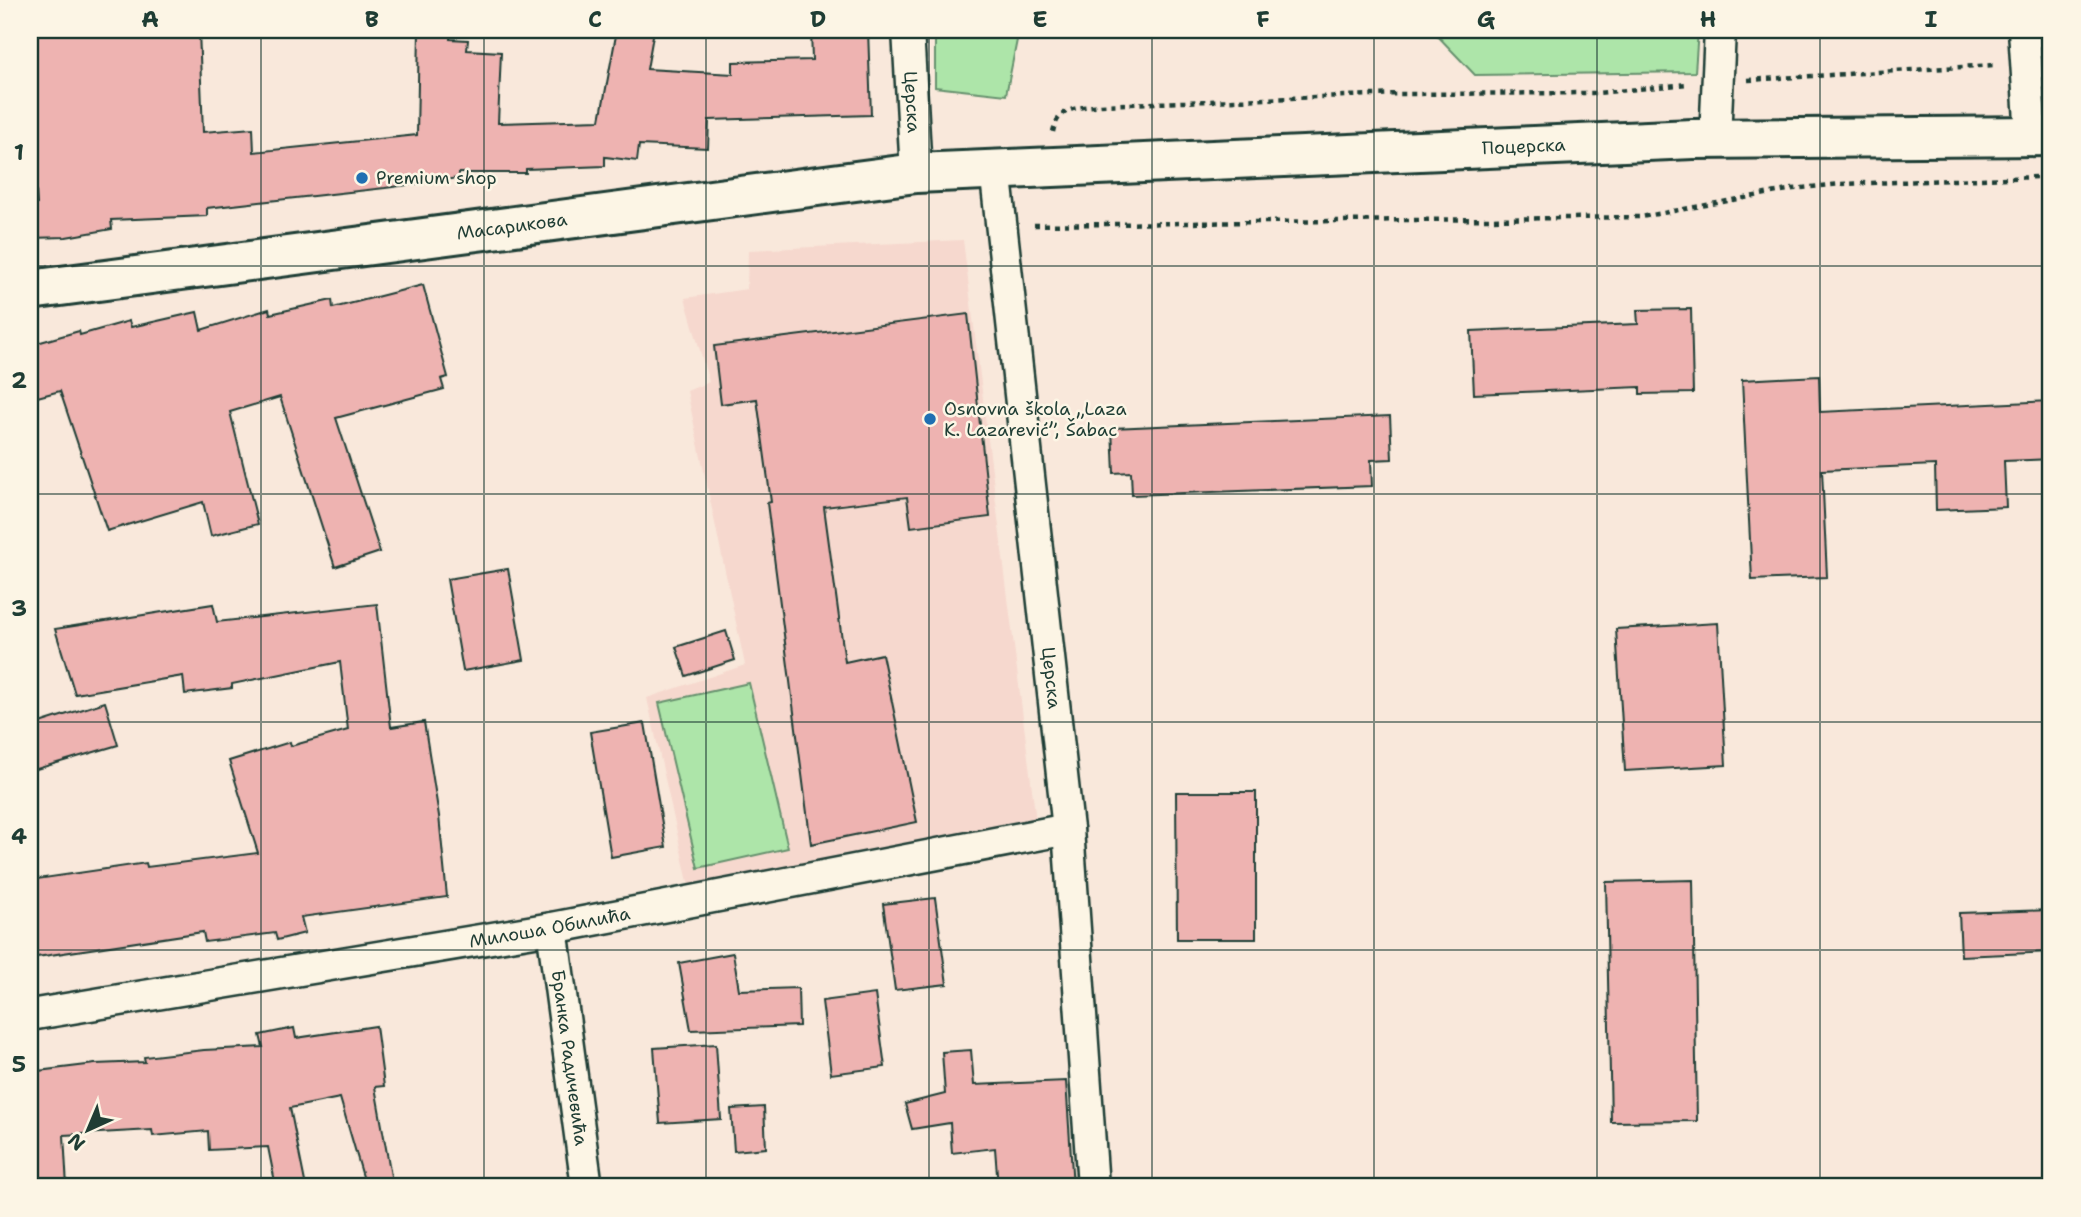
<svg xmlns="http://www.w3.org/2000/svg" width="2081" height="1217" font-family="'Shantell Sans',sans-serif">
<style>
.built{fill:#f6d8ce}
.green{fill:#ade5a9;stroke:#66916e;stroke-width:2}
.building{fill:#eeb3b1;stroke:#1f3d34;stroke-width:2}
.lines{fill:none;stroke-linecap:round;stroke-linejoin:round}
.street-casing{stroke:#1f3d34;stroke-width:35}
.secondary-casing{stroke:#1f3d34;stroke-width:44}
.path{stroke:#1f3d34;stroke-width:4.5;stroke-dasharray:5 5;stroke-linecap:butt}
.street{stroke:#fcf5e5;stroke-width:30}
.secondary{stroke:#fcf5e5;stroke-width:38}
.grid{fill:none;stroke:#1f3d34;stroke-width:2;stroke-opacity:0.55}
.poi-dot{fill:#1f6fb2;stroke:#fcf5e5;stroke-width:2.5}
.labels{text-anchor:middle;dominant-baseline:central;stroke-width:5;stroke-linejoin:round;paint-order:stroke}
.street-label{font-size:18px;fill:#1f3d34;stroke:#fcf5e5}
.poi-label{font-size:18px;fill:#1f3d34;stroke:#fcf5e5;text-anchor:start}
.neatline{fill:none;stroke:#1f3d34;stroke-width:2.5}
.grid-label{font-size:23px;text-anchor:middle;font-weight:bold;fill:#1f3d34}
</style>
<rect width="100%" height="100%" fill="#f9e8db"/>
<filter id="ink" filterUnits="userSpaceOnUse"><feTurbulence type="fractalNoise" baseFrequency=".0143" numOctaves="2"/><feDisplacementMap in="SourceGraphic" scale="14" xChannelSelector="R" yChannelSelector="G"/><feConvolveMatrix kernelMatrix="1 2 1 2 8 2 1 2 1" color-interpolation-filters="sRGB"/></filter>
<g filter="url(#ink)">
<!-- built -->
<polygon class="built" points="963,240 1036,821 690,891 647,698 745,665 687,391 709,382 685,298 747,289 748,250"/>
<!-- green -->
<g class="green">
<polygon points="935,30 1019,30 1006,95 935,87"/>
<polygon points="1432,30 1698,30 1695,72 1475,75"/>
<polygon points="749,683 788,848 698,868 659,703"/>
</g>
<!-- building -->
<g class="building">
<polygon points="33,30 199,30 203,132 253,128 254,152 417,135 419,30 451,30 450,39 468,40 467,50 501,52 498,123 600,120 617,30 654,30 647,69 733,74 733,62 812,60 811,30 868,30 871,115 709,120 708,148 639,145 637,161 605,157 605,166 526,169 526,173 459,173 459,178 385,188 207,208 207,216 111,220 112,229 66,237 30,238 30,204 37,204 30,106 30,78 35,77"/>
<polygon points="423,285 448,377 441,379 444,389 336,418 380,552 335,567 280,397 230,412 258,524 211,536 203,502 107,531 60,391 30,399 30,345 79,331 80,335 129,321 131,327 197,312 201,330 269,309 270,314 332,300 333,308"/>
<polygon points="1691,309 1693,393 1640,394 1640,387 1474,394 1471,331 1638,324 1637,310"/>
<polygon points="968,314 990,517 911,527 907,497 824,507 845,662 882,654 917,822 811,844 767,503 771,502 757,399 721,404 714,346"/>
<polygon points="1819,376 1820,412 2051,401 2051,459 2004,461 2006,507 1936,510 1935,465 1822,470 1827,577 1752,580 1742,380"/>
<polygon points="1390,416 1392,459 1371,460 1372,486 1132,495 1131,472 1114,473 1112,428"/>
<polygon points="508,569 524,660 463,671 447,579"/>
<polygon points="213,604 217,622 377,604 391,727 424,722 439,816 447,897 301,917 305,933 277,940 275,933 205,942 203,932 30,958 30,880 146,863 147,867 258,853 229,761 290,742 291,746 348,730 340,662 232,684 232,688 185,694 183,676 75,694 55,629"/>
<polygon points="1718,623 1726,765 1625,771 1616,629"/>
<polygon points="726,631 735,660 686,676 676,647"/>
<polygon points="105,702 118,745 30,771 30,726"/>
<polygon points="645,723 666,847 611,857 590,732"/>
<polygon points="1176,792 1256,792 1256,939 1177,939"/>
<polygon points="1693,880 1697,1121 1611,1122 1606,882"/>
<polygon points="935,898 947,984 895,990 883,904"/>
<polygon points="2051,910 2051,952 1961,956 1959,913"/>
<polygon points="733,953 739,990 798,988 799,1026 691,1030 679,963"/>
<polygon points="875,994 885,1067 831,1074 822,1001"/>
<polygon points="376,1026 384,1086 375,1087 393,1187 366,1187 340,1098 290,1108 306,1187 276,1187 268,1147 209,1150 208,1131 153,1136 152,1130 64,1135 67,1187 39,1187 38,1160 30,1161 30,1072 95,1064 145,1062 144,1057 204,1050 263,1047 260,1035 294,1028 296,1038"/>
<polygon points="716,1044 721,1119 660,1123 654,1048"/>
<polygon points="971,1050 974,1085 1066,1081 1073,1187 998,1187 995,1148 952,1153 950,1123 912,1129 905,1104 945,1094 942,1052"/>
<polygon points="764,1107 766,1148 734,1151 731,1109"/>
</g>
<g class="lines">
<!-- street casing -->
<g class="street-casing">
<g id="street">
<path id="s1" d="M908 30 916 173"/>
<polyline points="2024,30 2031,136"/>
<polyline points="1715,139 1720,30"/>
<path id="s2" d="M995 168 1068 829 1093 1187"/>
<path id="s3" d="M552 928 587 1187"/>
<path id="s4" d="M30 1015 552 928 1068 829"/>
</g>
</g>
<!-- secondary casing -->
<g class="secondary-casing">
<g id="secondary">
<path id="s5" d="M30 290 916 173 1693 139 2051 136"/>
</g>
</g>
<!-- path -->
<g class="path">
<polyline points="1748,80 1994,65"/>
<path d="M1053 132C1058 106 1079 108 1101 105L1400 94 1598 93 1687 84"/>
<polyline points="1034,225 1641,217 1793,189 1841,184 2037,177"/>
</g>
<!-- street -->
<use href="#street" class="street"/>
<!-- secondary -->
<use href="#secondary" class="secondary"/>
</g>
</g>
<!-- grid -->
<path class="grid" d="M261 30V1187M484 30V1187M706 30V1187M929 30V1187M1152 30V1187M1374 30V1187M1597 30V1187M1820 30V1187M30 266H2051M30 494H2051M30 722H2051M30 950H2051"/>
<!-- markers -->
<g class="poi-dot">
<circle cx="362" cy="178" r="7"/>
<circle cx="930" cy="419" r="7"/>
</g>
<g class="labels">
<!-- street labels -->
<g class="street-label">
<text stroke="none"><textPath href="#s1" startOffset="72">Церска</textPath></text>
<text stroke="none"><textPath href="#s5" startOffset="1502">Поцерска</textPath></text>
<text stroke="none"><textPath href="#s5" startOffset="486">Масарикова</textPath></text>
<text stroke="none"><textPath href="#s2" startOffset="513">Церска</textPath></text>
<text stroke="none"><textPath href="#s4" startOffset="527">Милоша Обилића</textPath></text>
<text stroke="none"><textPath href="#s3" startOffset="131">Бранка Радичевића</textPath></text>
</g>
<!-- poi labels -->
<g class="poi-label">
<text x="376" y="178">Premium shop</text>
<text x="944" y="409">Osnovna škola „Laza<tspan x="944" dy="21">K. Lazarević”, Šabac</tspan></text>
</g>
</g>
<!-- margin -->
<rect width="2081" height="1217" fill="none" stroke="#fcf5e5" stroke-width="77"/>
<!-- north arrow -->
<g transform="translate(88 1130) rotate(224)" stroke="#fcf5e5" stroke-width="5" paint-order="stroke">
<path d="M0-5L12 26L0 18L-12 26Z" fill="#1f3d34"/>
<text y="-10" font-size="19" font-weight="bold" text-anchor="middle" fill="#1f3d34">N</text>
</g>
<rect x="38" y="38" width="2004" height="1140" class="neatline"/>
<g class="grid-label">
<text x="150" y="27">A</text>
<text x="372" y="27">B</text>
<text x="595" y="27">C</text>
<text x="818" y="27">D</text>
<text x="1040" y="27">E</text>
<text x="1263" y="27">F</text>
<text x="1486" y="27">G</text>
<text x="1708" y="27">H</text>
<text x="1931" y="27">I</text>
<text x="19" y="160">1</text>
<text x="19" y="388">2</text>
<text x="19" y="616">3</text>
<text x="19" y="844">4</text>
<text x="19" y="1072">5</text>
</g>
</svg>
